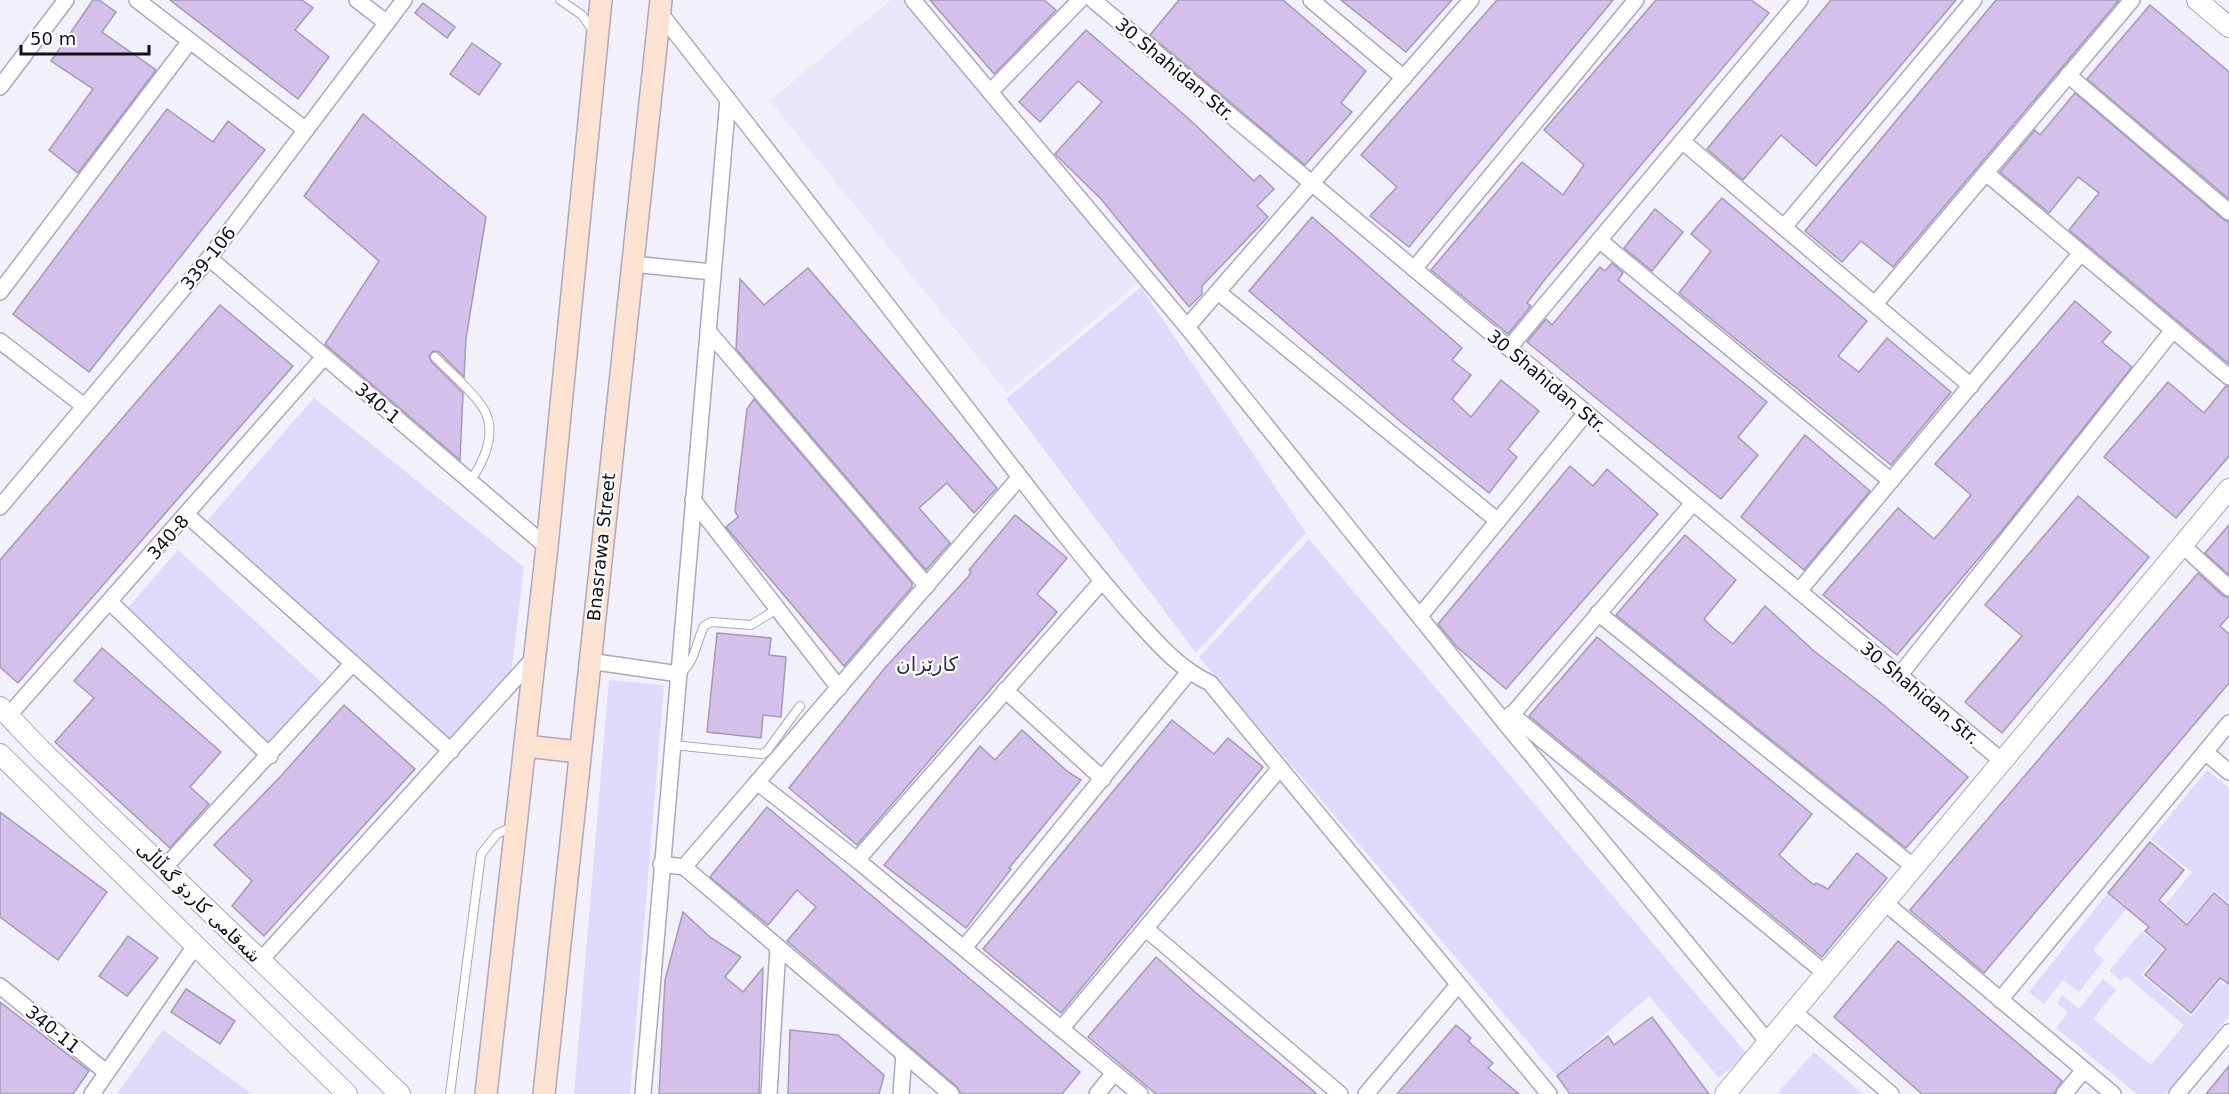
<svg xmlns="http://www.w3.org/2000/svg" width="2229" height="1094" font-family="'DejaVu Sans',Vazirmatn,sans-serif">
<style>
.built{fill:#e9e6fb}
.green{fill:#dfd9fc}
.building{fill:#d3c0eb;stroke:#a59ab4;stroke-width:1.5}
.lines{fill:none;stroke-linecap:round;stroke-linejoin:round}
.service-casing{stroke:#aca7c2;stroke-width:10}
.minor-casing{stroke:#aca7c2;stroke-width:18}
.tertiary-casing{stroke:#aca7c2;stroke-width:22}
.secondary-casing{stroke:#aca7c2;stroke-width:24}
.service{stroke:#fff;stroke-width:8}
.minor{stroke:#fff;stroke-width:15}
.tertiary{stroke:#fff;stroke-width:20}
.secondary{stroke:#fbe2d1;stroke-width:21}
.labels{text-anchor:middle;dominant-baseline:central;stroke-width:4.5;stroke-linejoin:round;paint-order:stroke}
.street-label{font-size:18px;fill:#121019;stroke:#fff}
.neighbourhood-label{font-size:20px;fill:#322e44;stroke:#fff}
</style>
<rect width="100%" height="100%" fill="#f1f0fb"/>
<!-- built -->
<polygon class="built" points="891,0 908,0 1142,280 1007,393 770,101"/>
<!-- green -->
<g class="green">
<polygon points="1141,287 1306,533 1196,653 1006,399"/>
<polygon points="314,398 524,567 511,675 444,751 199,530"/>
<polygon points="1309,539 1747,1054 1719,1078 1649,996 1557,1076 1199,657"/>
<polygon points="178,550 322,683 258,758 118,619"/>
<polygon points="609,680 664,685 630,1094 574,1094"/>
<polygon points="2207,770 2229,788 2229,903 2214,891 2187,922 2166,904 2192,872 2151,839"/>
<polygon points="2107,894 2126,909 2093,950 2104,960 2079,992 2063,980 2044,1004 2029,992"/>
<polygon points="2142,931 2163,949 2141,975 2191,1017 2220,981 2224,985 2229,979 2229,1016 2166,1094 2137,1094 2056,1028 2068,1013 2057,1003 2062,995 2079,1009 2103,979 2116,990 2093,1019 2151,1065 2184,1025 2126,976 2121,981 2109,971"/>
<polygon points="163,1030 252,1094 117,1094"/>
<polygon points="1814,1052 1863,1094 1777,1094"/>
</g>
<!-- building -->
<g class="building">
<polygon points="93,0 99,0 116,12 102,32 156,70 78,173 49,150 93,89 51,61"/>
<polygon points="170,0 302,0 313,8 295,30 329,57 298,99"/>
<polygon points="930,0 1044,0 1056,10 994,74"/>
<polygon points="1179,0 1283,0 1366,71 1341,103 1352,112 1305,165 1150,35"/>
<polygon points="1341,0 1452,0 1406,52"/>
<polygon points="1497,0 1613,0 1409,247 1370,216 1397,187 1361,155"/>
<polygon points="1656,0 1751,0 1769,13 1546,278 1527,303 1531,306 1508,334 1431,270 1522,162 1563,195 1584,165 1544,130"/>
<polygon points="1831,0 1956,0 1816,166 1781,135 1743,180 1707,149"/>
<polygon points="1996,0 2119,0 1893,267 1861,241 1842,262 1805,231"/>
<polygon points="423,3 455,27 447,38 415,13"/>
<polygon points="2150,5 2229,72 2229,199 2087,79"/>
<polygon points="1086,30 1189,119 1254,181 1260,175 1274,189 1257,206 1268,217 1202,286 1202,294 1189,307 1101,199 1055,154 1102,102 1078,81 1040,122 1019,102"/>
<polygon points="472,43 501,64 479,95 450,74"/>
<polygon points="2075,93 2223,219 2229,222 2229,364 2069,230 2099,193 2078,177 2049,213 2000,172 2035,130 2040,135"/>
<polygon points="167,109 213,142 228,121 265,150 89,372 13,314"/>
<polygon points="363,114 486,217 466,338 464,377 439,352 433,351 429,356 431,361 463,393 460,460 325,344 379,261 304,196"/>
<polygon points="1722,198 1867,321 1838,356 1859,372 1887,338 1951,392 1891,465 1679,293 1711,251 1691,234"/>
<polygon points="1655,209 1683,232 1652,271 1624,248"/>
<polygon points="1312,217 1462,348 1452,360 1471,375 1452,399 1471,417 1501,380 1539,411 1508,449 1517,457 1489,493 1401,422 1249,291"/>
<polygon points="1612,263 1623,273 1618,280 1767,402 1738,437 1758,455 1721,499 1527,342 1546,319 1552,325 1600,267 1605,271"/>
<polygon points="808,268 997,488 974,513 947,483 919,508 950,543 926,570 736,349 740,279 764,305"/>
<polygon points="2075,301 2111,332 2102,342 2132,367 2000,533 1897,655 1823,595 1898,508 1934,539 1944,528 1971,495 1935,464"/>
<polygon points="220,305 293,366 18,683 0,667 0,560"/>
<polygon points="2168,382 2204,413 2226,386 2229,387 2229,456 2176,518 2104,457"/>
<polygon points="754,399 912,583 912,587 844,666 726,527 738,517 735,511 747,409"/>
<polygon points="1805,435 1870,491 1804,570 1741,517"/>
<polygon points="1570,466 1593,486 1607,469 1658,514 1506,689 1457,647 1438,624"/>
<polygon points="2078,496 2149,557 2002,733 1965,702 2022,636 1985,605"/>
<polygon points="1015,515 1067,558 1037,594 1057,612 857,845 789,788 884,669 968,577 971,572 969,570"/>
<polygon points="2229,525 2229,575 2205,553"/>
<polygon points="1685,535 1736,580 1704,619 1713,628 1733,644 1765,606 1814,651 1881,703 1968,777 1906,848 1616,615"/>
<polygon points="2198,573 2222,595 2229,598 2229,616 2220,626 2229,634 2229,683 1984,973 1910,910"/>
<polygon points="717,633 771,638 769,655 786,657 781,717 763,715 761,738 707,732"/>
<polygon points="1597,637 1812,814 1779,855 1798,872 1814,885 1816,883 1828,889 1857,853 1887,878 1822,957 1529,716"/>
<polygon points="102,648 221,752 190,787 209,804 170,848 55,742 94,698 74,681"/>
<polygon points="344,705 415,769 264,936 232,906 252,881 214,845 281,776"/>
<polygon points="1172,720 1214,754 1228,738 1263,767 1061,1013 983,949"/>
<polygon points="1022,730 1068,772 1081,780 1009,868 1011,869 966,928 884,865 980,746 995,760"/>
<polygon points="767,807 1080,1072 1062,1094 961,1094 957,1087 787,941 816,907 797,890 768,925 710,877"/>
<polygon points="0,812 107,892 58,960 0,917"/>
<polygon points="2150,842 2184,870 2159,900 2187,925 2214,893 2229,906 2229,984 2220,978 2191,1013 2145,975 2166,949 2145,931 2149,927 2108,893"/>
<polygon points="683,912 711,938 741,957 725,977 743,992 763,968 759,1094 659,1094 665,980"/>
<polygon points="128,936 158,958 127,996 99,976"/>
<polygon points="1898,941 2062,1081 2054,1094 1922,1094 1834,1017"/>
<polygon points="1156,957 1195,992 1317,1094 1156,1094 1088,1037"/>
<polygon points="186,989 235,1021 220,1044 171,1012"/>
<polygon points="0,1002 89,1071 73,1094 0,1094"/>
<polygon points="1652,1017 1709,1094 1570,1094 1557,1076 1608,1036 1614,1045"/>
<polygon points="1456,1025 1471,1038 1468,1041 1493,1063 1488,1068 1519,1094 1397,1094"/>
<polygon points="790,1030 838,1035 884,1075 879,1094 788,1094"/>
<polygon points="2229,1066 2229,1094 2206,1094"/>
</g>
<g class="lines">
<!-- service casing -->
<g class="service-casing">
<g id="service">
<polyline points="560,0 582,15 593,31"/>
<path d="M435 357C449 372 473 391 483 408 498 431 484 462 470 481"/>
<path d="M680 674C695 662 696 643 704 626L711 622 751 625 777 609"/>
<polyline points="673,745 762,754 767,751 800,706"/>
<polyline points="450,1094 481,854 497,834 514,826"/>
</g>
</g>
<!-- minor casing -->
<g class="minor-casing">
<g id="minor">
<polyline points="137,0 306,130"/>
<polyline points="357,0 387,23"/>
<polyline points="913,0 1187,327 1505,723 1768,1042"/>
<polyline points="1093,0 2002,761"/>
<polyline points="1311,0 1404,78"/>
<path d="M660 13C768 150 875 289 982 428 1030 490 1077 553 1129 612 1154 639 1176 667 1210 683L1549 1094"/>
<polyline points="2068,75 2229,212"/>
<polyline points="0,87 66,0"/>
<polyline points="990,92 1080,0"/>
<polyline points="1682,141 1971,386"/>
<polyline points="1986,173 2229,377"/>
<polyline points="1784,227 1974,0"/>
<polyline points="1599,240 1891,481"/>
<polyline points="209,258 547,547"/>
<polyline points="632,264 712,272"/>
<polyline points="1414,269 1636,0"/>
<polyline points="0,292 190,41"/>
<polyline points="1218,292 1498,521"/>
<polyline points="1875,304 2132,0"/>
<polyline points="1187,327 1471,0"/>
<polyline points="708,331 927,586"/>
<polyline points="0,341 84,406"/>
<polyline points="1509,348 1800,0"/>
<polyline points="693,500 839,688"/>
<polyline points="0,507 209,258 404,0"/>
<polyline points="187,515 451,751"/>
<polyline points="2182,545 2229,588"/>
<polyline points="1799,591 2081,253"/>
<polyline points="111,603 270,756"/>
<polyline points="1598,613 1914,867"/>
<polyline points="1420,616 1586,413"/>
<polyline points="589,661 679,674"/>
<polyline points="1899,676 2173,330"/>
<polyline points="1005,690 1103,779"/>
<polyline points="1511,714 1825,973"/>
<polyline points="9,715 324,357"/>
<polyline points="1505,723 1693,503"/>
<polyline points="2205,752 2229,772"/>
<polyline points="757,782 857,860 1140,1094"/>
<polyline points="857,860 1102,581"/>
<polyline points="661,864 684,867 951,1094"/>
<polyline points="684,867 1019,478"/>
<polyline points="164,868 353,663"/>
<polyline points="1884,902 2113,1094"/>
<polyline points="1146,929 1340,1094"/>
<polyline points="964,948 1188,673"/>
<polyline points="260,961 533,659"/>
<polyline points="0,986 106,1072"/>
<polyline points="2000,1000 2229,723"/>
<polyline points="1793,1011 1891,1094"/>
<polyline points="1061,1029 1280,768"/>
<polyline points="92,1094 195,946"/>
<polyline points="643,1094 728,99"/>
<polyline points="769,1094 778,948"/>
<polyline points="901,1094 904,1054"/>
<polyline points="1097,1094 1114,1073"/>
<polyline points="1366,1094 1458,985"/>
<polyline points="2064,1094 2084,1070"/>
<polyline points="2177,1094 2229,1032"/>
</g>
</g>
<!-- tertiary casing -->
<g class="tertiary-casing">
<g id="tertiary">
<polyline points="2197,0 2229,27"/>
<polyline points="0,707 41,750 400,1094"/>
<polyline points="0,754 347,1094"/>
<polyline points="1725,1094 2229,489"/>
</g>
</g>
<!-- secondary casing -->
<g class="secondary-casing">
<g id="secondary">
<polyline points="525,746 579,752"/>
<polyline points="486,1094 547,547 601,0"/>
<polyline points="544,1094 661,0"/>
</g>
</g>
<!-- service -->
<use href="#service" class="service"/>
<!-- minor -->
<use href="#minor" class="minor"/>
<!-- tertiary -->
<use href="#tertiary" class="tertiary"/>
<!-- secondary -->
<use href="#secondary" class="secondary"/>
</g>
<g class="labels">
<!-- street labels -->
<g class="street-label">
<text transform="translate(1175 69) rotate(40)">30 Shahidan Str.</text>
<text transform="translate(208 258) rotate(-51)">339-106</text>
<text transform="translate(1547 381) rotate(40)">30 Shahidan Str.</text>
<text transform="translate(378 403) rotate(40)">340-1</text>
<text transform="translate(168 537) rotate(-49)">340-8</text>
<text transform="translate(601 547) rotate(-84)">Bnasrawa Street</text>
<text transform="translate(1920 693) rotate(40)">30 Shahidan Str.</text>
<text transform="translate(199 902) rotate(44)">شەقامی کاردۆ گەڵاڵی</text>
<text transform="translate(53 1029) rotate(39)">340-11</text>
</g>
<!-- neighbourhood labels -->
<g class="neighbourhood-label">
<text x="927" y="664">کارێزان</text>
</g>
</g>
<!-- scale -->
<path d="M21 45v9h128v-9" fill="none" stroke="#121019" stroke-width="3"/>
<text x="30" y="45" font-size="18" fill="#121019" stroke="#ffffff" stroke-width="4.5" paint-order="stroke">50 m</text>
</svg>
